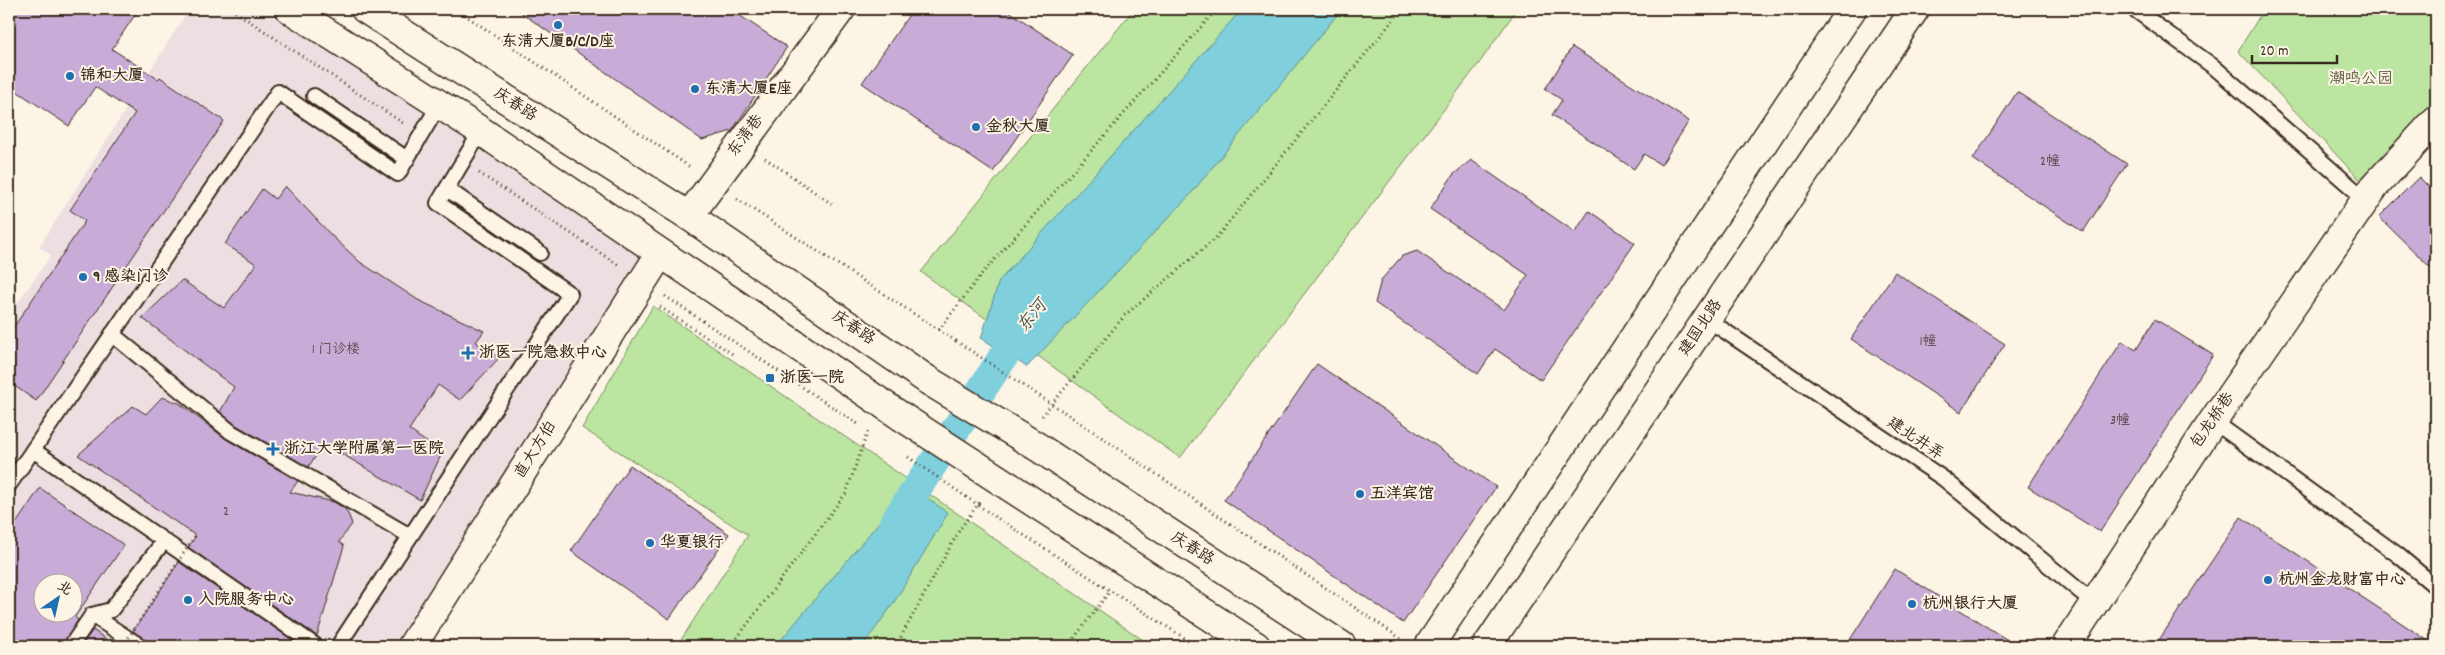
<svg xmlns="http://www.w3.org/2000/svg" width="2445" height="655" font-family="Dekko,'LXGW WenKai TC',sans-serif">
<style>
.built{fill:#eddfe1;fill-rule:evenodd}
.green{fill:#bbe5a1;stroke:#7b8860}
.water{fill:#7fcfdc;stroke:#648d90}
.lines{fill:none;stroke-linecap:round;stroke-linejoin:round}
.canal{stroke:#7fcfdc;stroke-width:30}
.building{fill:#c9abd8;stroke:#3b2a1e;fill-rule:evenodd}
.service-casing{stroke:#3b2a1e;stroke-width:18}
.minor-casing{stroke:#3b2a1e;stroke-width:31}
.secondary-casing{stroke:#3b2a1e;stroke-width:31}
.primary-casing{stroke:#3b2a1e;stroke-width:31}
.path{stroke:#3b2a1e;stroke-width:3;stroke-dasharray:1 4;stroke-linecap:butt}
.service{stroke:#fcf5e5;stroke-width:14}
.minor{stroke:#fcf5e5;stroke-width:28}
.secondary{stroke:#fcf5e5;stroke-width:28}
.primary{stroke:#fcf5e5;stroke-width:28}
.primary-bridge-casing{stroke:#3b2a1e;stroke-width:31;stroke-linecap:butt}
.path-bridge{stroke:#3b2a1e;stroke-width:3;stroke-dasharray:1 4;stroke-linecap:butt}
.primary-bridge{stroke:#fcf5e5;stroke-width:28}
.poi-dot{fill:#1f6fb2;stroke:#fcf5e5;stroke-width:2}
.labels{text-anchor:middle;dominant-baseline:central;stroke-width:4;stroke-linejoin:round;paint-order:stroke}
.number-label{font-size:14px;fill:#5e4a4c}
.poi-label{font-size:16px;font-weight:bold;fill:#3b2a1e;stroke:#fcf5e5;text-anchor:start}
.park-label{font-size:16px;fill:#5b593f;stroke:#fcf5e5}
.street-label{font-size:16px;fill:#3b2a1e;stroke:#fcf5e5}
.water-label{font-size:18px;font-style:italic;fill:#4c534e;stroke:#fcf5e5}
</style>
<rect width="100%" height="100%" fill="#fcf5e5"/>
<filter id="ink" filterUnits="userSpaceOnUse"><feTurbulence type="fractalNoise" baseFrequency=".02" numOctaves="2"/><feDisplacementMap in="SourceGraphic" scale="10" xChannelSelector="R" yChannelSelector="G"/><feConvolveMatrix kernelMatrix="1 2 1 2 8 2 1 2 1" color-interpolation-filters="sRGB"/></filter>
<g filter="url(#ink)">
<!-- built -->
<path class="built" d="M189 9H290L660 254 412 646H9V315L51 255 39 247ZM42 582H72V612H42Z"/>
<!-- green -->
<g class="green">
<polygon points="1134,9 1517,9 1480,62 1180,458 921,272"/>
<polygon points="2264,9 2436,9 2436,101 2362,182 2238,51"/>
<polygon points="653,306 1152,646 677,646 748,535 582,428"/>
</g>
<!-- water -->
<g class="water">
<polygon points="1242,9 1342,9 1190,195 1027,367 981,338 999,281"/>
<polygon points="910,485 948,513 893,604 863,646 776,646"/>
</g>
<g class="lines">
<!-- canal -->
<polyline class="canal" points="894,523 1015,339 1030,320"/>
</g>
<!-- building -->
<g class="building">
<polygon points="9,9 139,9 112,49 158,79 160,77 224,121 36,401 9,382 9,334 85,221 70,210 135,113 95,87 69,126 9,86"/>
<polygon points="516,9 730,9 787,47 732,131 702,140"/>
<polygon points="913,9 1006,9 1073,55 993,172 862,83"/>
<polygon points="1572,47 1689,121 1661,165 1644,154 1634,169 1552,115 1562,100 1545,89"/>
<polygon points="2017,92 2127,164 2083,232 1973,159"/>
<polygon points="1471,160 1575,232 1589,211 1635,243 1541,380 1495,349 1478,374 1375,303 1381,280 1402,256 1417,251 1504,310 1528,275 1430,209 1453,175"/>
<polygon points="2419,177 2436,194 2436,273 2379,217"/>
<polygon points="285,186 332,236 360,262 418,300 484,331 476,342 499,358 460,400 438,385 409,430 442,453 420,500 325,444 308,467 236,425 220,412 234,387 142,318 182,280 224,308 256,264 225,244 262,189 275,199"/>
<polygon points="1895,272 2005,344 1961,412 1851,339"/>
<polygon points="2155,319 2213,355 2100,532 2028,487 2122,341 2136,350"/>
<polygon points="1317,364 1496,487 1403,623 1224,500"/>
<polygon points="162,397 179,403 226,439 298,481 290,492 334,502 345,509 349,516 352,524 339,542 344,546 317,636 188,547 196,536 78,455 133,406 146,414"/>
<polygon points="630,465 729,534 669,619 571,551"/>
<path d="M40 488 124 545 75 617 78 620 62 646H9V534ZM42 582H72V612H42Z"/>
<polygon points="2241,517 2436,646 2155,646"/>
<polygon points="179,562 301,646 149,646 145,639 133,631"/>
<polygon points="1895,569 2017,646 1846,646"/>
<polygon points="93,630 116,646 81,646"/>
</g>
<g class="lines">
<!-- service casing -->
<g class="service-casing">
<g id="service">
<polyline points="2134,9 2214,67 2366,200"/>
<polyline points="314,96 407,159"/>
<polyline points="447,189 540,253"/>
<polyline points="1707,319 1944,479 2093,602"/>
<polyline points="112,334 231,432 410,536"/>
<polyline points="2213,421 2398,555 2436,587"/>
<polyline points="33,450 316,646"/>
<polyline points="9,485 278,92 398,174 439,105"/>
<polyline points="92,615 140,646"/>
<polyline points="71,646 92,615 111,610 164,541"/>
<polyline points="338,646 570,294 438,203 481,131"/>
</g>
</g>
<!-- minor casing -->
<g class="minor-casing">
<g id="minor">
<polyline points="689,216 841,9"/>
<polyline points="412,646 660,254"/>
<polyline points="2066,646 2213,421 2375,186 2436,120"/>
</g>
</g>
<!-- secondary casing -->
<g class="secondary-casing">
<g id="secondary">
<polyline points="1429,646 1852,9"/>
<polyline points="1487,646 1915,9"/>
</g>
</g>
<!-- primary casing -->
<g class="primary-casing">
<g id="primary">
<polyline points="290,9 481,131 902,417"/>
<polyline points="365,9 689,216 929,381"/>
<polyline points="1036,446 1342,646"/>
<polyline points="1010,487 1256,646"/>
</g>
</g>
<!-- path -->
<g class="path">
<polyline points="231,9 403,123"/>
<polyline points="456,9 690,167"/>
<polyline points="765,158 832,204"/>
<polyline points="479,173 620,266"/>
<polyline points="737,199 956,341"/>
<polyline points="665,296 858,424"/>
<polyline points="660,307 734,355"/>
<polyline points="939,330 980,276 1217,9"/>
<polyline points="1064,412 1403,640"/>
<polyline points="1042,416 1125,315 1216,238 1402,9"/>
<polyline points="994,516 1197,646"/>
<polyline points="731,646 846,493 868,431"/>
<polyline points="896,646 960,529 981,500"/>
<polyline points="1068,646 1110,591"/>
</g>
<!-- service -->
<use href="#service" class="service"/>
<!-- minor -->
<use href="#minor" class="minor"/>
<!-- secondary -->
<use href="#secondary" class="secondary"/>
<!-- primary -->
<use href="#primary" class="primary"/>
<!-- primary-bridge casing -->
<g class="primary-bridge-casing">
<g id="primary-bridge">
<polyline points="929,381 1036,446"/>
<polyline points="902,417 1010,487"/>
</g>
</g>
<!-- path-bridge -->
<g class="path-bridge">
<polyline points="956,341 1064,412"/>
<polyline points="908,457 994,516"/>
<polyline points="123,646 195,536"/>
</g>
<!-- primary-bridge -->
<use href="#primary-bridge" class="primary-bridge"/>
</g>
</g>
<!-- markers -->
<g class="poi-dot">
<circle cx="558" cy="25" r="5"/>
<circle cx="70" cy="76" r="5"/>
<circle cx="695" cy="89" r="5"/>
<circle cx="976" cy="127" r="5"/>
<circle cx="83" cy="277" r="5"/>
<path d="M465.5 345.5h5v5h5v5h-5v5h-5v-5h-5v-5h5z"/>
<rect x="765" y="373" width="10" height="10" rx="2.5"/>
<path d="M270.5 441.5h5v5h5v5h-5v5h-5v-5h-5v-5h5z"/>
<circle cx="1360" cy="494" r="5"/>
<circle cx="650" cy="543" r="5"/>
<circle cx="2268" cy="580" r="5"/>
<circle cx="188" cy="600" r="5"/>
<circle cx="1912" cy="604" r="5"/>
</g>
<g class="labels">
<!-- number labels -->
<g class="number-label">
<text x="2050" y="162">2幢</text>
<text x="1928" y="342">1幢</text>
<text x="336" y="350">1 门诊楼</text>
<text x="2120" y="421">3幢</text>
<text x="226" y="512">2</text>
</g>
<!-- poi labels -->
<g class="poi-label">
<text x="558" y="42" text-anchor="middle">东清大厦B/C/D座</text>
<text x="80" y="76">锦和大厦</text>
<text x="705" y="89">东清大厦E座</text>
<text x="986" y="127">金秋大厦</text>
<text x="93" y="277">9 感染门诊</text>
<text x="479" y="353">浙医一院急救中心</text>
<text x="780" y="378">浙医一院</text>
<text x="284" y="449">浙江大学附属第一医院</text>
<text x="1370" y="494">五洋宾馆</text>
<text x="660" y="543">华夏银行</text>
<text x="2278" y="580">杭州金龙财富中心</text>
<text x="198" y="600">入院服务中心</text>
<text x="1922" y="604">杭州银行大厦</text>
</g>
<!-- park labels -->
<g class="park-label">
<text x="2361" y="79">潮鸣公园</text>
</g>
<!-- street labels -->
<g class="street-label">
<text transform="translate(515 105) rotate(33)">庆春路</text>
<text transform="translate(746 136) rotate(-53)">东清巷</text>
<text transform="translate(853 328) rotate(34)">庆春路</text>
<text transform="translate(1701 328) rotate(-56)">建国北路</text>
<text transform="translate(2213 421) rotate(-56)">包龙桥巷</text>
<text transform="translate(1915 439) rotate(34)">建北井弄</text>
<text transform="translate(536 450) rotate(-58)">直大方伯</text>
<text transform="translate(1192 549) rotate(33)">庆春路</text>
</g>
<!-- water labels -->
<g class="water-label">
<text transform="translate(1033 317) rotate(-51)">东河</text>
</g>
</g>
<!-- margin -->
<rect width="2445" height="655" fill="none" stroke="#fcf5e5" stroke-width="30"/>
<rect x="15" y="15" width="2415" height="625" fill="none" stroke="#3b2a1e" stroke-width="2" filter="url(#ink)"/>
<!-- north arrow -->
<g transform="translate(58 598) rotate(34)"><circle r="24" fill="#fcf5e5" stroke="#afa495"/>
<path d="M0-4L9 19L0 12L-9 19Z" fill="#1f6fb2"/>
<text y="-8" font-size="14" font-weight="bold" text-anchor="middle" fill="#3b2a1e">北</text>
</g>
<!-- scale -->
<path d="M2252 55v8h85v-8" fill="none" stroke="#3b2a1e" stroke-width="2.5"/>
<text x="2260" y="55" font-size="15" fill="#3b2a1e" stroke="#fcf5e5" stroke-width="4" paint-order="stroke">20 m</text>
</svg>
